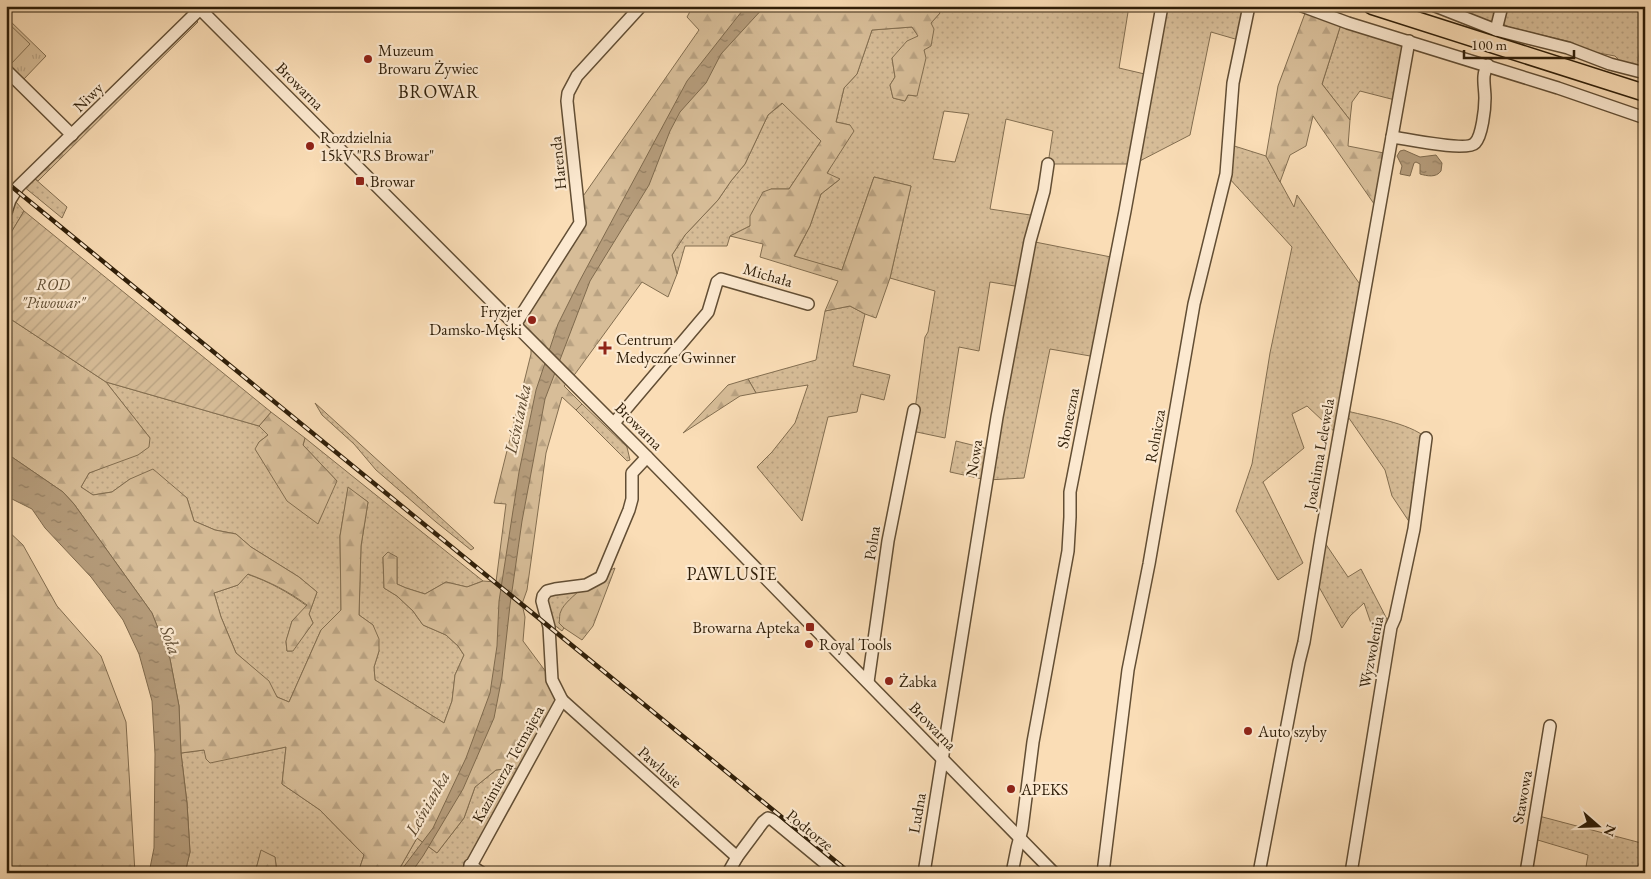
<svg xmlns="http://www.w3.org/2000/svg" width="1651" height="879" font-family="'EB Garamond',serif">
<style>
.grass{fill:url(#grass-dots);stroke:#836e50;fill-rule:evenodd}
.forest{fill:url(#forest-firs);stroke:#836e50}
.park{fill:url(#park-tufts);stroke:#836e50}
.garden{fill:url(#garden-furrows);stroke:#836e50}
.pitch{fill:#d7bd98;stroke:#836e50}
.water{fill:url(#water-ripples);stroke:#7f6a4d}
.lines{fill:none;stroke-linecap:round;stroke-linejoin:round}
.minor-casing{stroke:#624e34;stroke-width:14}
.highway-casing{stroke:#2f1e08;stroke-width:19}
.minor{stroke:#fce9d0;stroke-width:11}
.highway{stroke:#faddb6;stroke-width:16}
.rail-casing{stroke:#2f1e08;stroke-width:4.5}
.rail{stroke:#fce9d0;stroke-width:2.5;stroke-dasharray:8;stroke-linecap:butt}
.poi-dot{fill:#8f2418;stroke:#fce9d0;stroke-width:2}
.labels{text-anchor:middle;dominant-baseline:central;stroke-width:4.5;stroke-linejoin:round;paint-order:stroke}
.poi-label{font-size:16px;fill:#2f1e08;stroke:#fce9d0;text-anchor:start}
.street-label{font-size:16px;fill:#2f1e08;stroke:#fce9d0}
.park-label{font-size:16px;font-style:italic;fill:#614e33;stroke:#fce9d0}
.neighbourhood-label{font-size:18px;letter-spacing:1px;fill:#2f1e08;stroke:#fce9d0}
.water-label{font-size:18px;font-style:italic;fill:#5e4a30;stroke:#fce9d0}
</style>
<defs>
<pattern id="grass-dots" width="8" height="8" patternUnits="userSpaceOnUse" patternTransform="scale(1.25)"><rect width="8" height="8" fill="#d7bd98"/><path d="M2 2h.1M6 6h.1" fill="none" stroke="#b9a282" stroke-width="1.8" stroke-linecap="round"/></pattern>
<pattern id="forest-firs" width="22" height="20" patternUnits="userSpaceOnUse" patternTransform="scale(1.25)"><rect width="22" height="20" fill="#d7bd98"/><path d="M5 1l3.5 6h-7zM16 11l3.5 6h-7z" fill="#b9a282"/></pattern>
<pattern id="park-tufts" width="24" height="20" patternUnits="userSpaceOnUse" patternTransform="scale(1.25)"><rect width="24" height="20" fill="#d7bd98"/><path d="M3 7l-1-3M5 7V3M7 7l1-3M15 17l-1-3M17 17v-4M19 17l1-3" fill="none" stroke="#b9a282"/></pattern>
<pattern id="garden-furrows" width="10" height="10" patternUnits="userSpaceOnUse" patternTransform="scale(1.25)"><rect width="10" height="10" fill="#d7bd98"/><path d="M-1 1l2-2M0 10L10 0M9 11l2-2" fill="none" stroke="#b9a282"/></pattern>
<pattern id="water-ripples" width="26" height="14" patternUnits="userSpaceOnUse" patternTransform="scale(1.25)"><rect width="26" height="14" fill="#b59c7b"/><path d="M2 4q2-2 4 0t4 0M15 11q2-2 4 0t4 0" fill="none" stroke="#947f63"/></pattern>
</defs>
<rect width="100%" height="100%" fill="#faddb6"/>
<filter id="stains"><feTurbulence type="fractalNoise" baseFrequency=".004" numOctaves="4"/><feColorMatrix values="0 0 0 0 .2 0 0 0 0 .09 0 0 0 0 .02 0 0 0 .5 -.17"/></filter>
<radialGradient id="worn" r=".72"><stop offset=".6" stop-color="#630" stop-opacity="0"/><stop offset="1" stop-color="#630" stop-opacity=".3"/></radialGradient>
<!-- grass -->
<g class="grass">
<path d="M936 6H1129L1119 68 1149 75 1158 6H1249L1242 41 1211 32 1190 135 1134 164H1048L1053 131 1006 119 990 209 1037 216 1030 241 1116 258 1096 357 1050 349 1024 478 987 480 950 472 956 441 992 450 1021 287 990 282 979 351 959 347 945 438 912 431 925 337 928 332 935 291 890 278 911 186 874 177 842 270 794 257 810 226 821 194 839 180 827 174 850 125 836 122 844 88 857 74 872 30 912 27 919 37 892 58 895 77 890 85 893 98 905 101 908 95 916 96 924 50 931 23 940 13ZM944 111 969 114 955 162 933 159Z"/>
<polygon points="1435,6 1645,6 1645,23 1643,23 1638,61 1645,63 1645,70 1624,65 1615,56 1588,51 1571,42 1509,27 1501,23 1496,30"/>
<polygon points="1341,24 1404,43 1395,100 1360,91 1352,102 1350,120 1322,84"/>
<polygon points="783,103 821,141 789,189 771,189 750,226 730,236 727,246 685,246 677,274 672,255 685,235 718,200 731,181 745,164 768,115"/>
<path d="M1228 144 1266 156 1294 207 1297 195 1364 290 1343 410C1365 416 1411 423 1426 438L1414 529 1392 496 1385 470 1344 411 1339 436 1307 406 1292 414 1304 448 1263 482 1303 563 1278 580 1236 511 1252 464 1270 353 1292 247 1228 177Z"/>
<polygon points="34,178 67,207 62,218 23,186"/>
<polygon points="8,194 16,202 24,211 6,241 6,196"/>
<polygon points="850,306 865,314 853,366 890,375 884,400 861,394 857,412 828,417 802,521 757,467 772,452 795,423 808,385 756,393 748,379 816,360 825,311"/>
<path d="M106 382 259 426 268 435 259 442 256 450 265 464 337 481 303 445 305 438 483 581 467 587 446 582 425 594 406 588 397 584V557H383L384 588 397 596 413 611 423 625 446 635 458 646 464 655 455 675 452 701 444 723 375 680 374 667 379 651 373 625 359 615 361 546 368 502 348 488 340 536 341 610 321 630 289 702 277 697 268 681 236 653 221 617 214 593 238 585 247 574C270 582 288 592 307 606L292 621 286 642 287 651H292L313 623 309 614 317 592 299 577 251 547 236 534 215 530 194 521 187 498 130 479 112 492 93 495 81 487 89 473 109 465 150 438Z"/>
<polygon points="315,403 474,548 471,550 436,522 376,470 354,444 322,415"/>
<polygon points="582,404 627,447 630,460 627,461 576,410"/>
<polygon points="1321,537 1348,577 1361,569 1391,627 1385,664 1364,603 1350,616 1342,628 1314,578"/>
<polygon points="581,589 559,623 564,628 562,631 553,624 545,600 547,596"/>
<polygon points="286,747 282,784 320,810 364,855 358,873 277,873 275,857 261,851 255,873 185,873 190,852 187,803 181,753 204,750 248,755"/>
<polygon points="513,768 523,771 467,873 428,873 426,871 424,873 397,873 417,838 437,853 464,818 475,787 496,770"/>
<polygon points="1535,815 1645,844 1645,864 1639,863 1636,873 1585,873 1588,855 1531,838"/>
</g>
<!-- forest -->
<g class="forest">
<path d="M693 6H936L940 13 931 23 934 29 931 46 924 50 926 58 917 96 908 95 905 101 893 98 890 85 895 77 892 58 907 41 918 36 912 27 872 30 857 74 844 88 836 122 850 125 854 131 827 173 840 179 821 194 810 226 794 256 842 270 874 177 911 186 890 278 876 318 865 314 850 306 825 311 838 281 760 257 763 244 730 236 750 226V216L763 192 771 189H789L821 141 782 103 768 115 745 164 731 181 718 200 685 235 672 255 677 274 668 297 642 282 575 374 564 386 582 404 576 410 562 397 546 453 527 590 522 604 525 617 523 641 552 680 562 700 523 771 513 768 496 770 475 787 464 818 437 853 417 838 397 873H358L364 855 320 810 282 784 286 747 210 763 206 759 204 750 181 753 179 706 170 659 152 613 74 504 63 492 6 453V316L106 382 150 438 149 447 138 455 89 473 81 487 93 495 112 492 130 479 153 469 187 498 194 521 215 530 236 534 251 547 299 577 317 592 309 614 313 623 293 651H287L286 641 292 621 307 605C288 591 270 582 248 574L238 585 214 593 221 617 236 653 269 681 277 697 289 702 321 630 341 610 340 536 348 487 368 502 361 546 359 615 373 625 379 639V651L374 667 375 680 444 723 452 701 455 675 464 655 458 646 446 635 423 625 413 611 397 596 384 588 383 557 388 552 397 557V584L406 588 425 594 446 582 467 587 483 581 496 582 506 504 494 503 531 354V341L515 325 580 223 579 202 699 30 687 17Z"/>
<polygon points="1307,8 1342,21 1322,84 1350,120 1348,146 1389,154 1379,211 1313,116 1306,146 1290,155 1280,182 1266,156 1278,86"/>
<polygon points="195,19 198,22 38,181 34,178"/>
<polygon points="748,379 756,393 740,396 683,433 728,385"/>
<polygon points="271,412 305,438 303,445 337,481 318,524 287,501 255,449 259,442 268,435 259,426"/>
<polygon points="6,529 23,545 57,606 101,656 126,722 135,873 6,873"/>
<path d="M615 568 593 626 582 640 564 628 559 623C560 619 559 614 561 611 565 599 603 572 615 568Z"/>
<polygon points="261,850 275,857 277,873 255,873"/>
</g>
<!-- park -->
<polygon class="park" points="6,17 46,56 23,80 6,63"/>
<!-- garden -->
<polygon class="garden" points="24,211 271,412 259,426 106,382 6,316 6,241"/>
<!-- pitch -->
<polygon class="pitch" points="6,21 30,44 10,65 6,61"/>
<!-- water -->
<g class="water">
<polygon points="746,6 765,6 721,54 706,83 680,112 670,131 649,185 590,281 545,399 522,521 510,605 502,677 494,718 463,789 423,856 411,873 399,873 433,828 466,758 490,693 497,646 499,601 519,472 536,390 558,324 579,282 687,81"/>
<path d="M1404 150 1420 157 1436 155 1442 163 1441 171C1436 178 1427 176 1420 174V164L1416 162 1414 163 1410 176 1400 174 1402 166 1397 156 1400 151Z"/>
<polygon points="6,453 63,492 74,504 152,613 170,659 179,706 181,753 187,803 190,852 185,873 149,873 154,848 155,754 152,701 139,654 123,620 91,577 45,528 32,509 6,496"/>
</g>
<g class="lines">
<!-- minor casing -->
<g class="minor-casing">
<g id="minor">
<polyline points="197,6 647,457 1054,873"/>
<polyline points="1302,6 1348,23 1558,88 1645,118"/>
<polyline points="1435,6 1496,30 1568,48 1610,64 1645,73"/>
<polyline points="1496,30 1502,6"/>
<polyline points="6,70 72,135"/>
<path d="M1392 137C1407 139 1467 152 1475 143 1482 136 1485 109 1485 98 1485 86 1481 75 1488 65"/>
<polyline points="6,212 10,200 18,187 200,9"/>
<polyline points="515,325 580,223 567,101 568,93 577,76 641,6"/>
<polyline points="614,423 708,312 717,282 721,279 808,304"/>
<polyline points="868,682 888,541 914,410"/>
<polyline points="562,700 737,857"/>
<polyline points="470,865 482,873"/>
<polyline points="467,873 562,700 552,680 549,627 542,601 543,596 547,591 555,589 586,585 601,577 629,510 632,499 632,473 647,457"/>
<polyline points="728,873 737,857 763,822 768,818 773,820 837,873"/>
<polyline points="924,873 997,417 1030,241 1044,191 1048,164"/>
<polyline points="1012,873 1017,848 1022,829 1033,742 1068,551 1070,517 1070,492 1125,211 1162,6"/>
<polyline points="1103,873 1128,670 1149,564 1194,304 1226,174 1233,83 1249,6"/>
<polyline points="1259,873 1299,662 1304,642 1321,537 1409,41"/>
<polyline points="1351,873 1391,627 1395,618 1414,529 1426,438"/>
<polyline points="1526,873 1550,726"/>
</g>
</g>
<!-- highway casing -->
<g class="highway-casing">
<polyline id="highway" points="1372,6 1645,93"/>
</g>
<!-- minor -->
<use href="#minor" class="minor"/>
<!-- highway -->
<use href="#highway" class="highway"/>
<!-- rail casing -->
<g class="rail-casing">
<polyline id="rail" points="6,182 850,873"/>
</g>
<!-- rail -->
<use href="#rail" class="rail"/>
</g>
<!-- markers -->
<g class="poi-dot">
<circle cx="368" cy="59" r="5"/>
<circle cx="310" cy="146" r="5"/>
<rect x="355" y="176" width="10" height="10" rx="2.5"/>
<circle cx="532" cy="320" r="5"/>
<path d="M602.5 340.5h5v5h5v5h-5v5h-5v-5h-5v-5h5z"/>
<rect x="805" y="622" width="10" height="10" rx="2.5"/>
<circle cx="809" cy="644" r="5"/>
<circle cx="889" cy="681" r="5"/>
<circle cx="1248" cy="731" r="5"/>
<circle cx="1011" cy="789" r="5"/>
</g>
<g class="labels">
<!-- poi labels -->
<g class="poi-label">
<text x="378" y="50">Muzeum<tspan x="378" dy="18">Browaru Żywiec</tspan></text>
<text x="320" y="137">Rozdzielnia<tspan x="320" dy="18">15kV "RS Browar"</tspan></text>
<text x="370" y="181">Browar</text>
<text x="522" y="311" text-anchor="end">Fryzjer<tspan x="522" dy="18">Damsko-Męski</tspan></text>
<text x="616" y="339">Centrum<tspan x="616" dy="18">Medyczne Gwinner</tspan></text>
<text x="800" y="627" text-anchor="end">Browarna Apteka</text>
<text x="819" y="644">Royal Tools</text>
<text x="899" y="681">Żabka</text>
<text x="1258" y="731">Auto szyby</text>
<text x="1021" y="789">APEKS</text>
</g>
<!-- street labels -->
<g class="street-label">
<text transform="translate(300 86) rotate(45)">Browarna</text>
<text transform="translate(88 97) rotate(-45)">Niwy</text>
<text transform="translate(558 163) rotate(-96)">Harenda</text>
<text transform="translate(768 275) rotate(16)">Michała</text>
<text transform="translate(1068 418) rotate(-79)">Słoneczna</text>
<text transform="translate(639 426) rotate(45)">Browarna</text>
<text transform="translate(1155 436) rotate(-80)">Rolnicza</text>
<text transform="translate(1319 454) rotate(-80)">Joachima Lelewela</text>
<text transform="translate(974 458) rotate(-81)">Nowa</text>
<text transform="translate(872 543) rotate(-81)">Polna</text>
<text transform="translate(1371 652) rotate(-79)">Wyzwolenia</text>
<text transform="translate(933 726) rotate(46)">Browarna</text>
<text transform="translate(508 764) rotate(-61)">Kazimierza Tetmajera</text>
<text transform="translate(660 767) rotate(42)">Pawlusie</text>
<text transform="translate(1522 797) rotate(-80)">Stawowa</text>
<text transform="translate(917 813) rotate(-80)">Ludna</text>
<text transform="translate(810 830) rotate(39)">Podtorze</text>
</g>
<!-- park labels -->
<g class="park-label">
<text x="53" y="284">ROD<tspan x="53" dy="18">"Piwowar"</tspan></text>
</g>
<!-- neighbourhood labels -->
<g class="neighbourhood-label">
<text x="439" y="91">BROWAR</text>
<text x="732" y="573">PAWLUSIE</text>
</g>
<!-- water labels -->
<g class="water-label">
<text transform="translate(517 419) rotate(-78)">Leśnianka</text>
<text transform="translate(171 640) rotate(70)">Soła</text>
<text transform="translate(427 803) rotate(-60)">Leśnianka</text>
</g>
</g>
<!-- margin -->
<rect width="1651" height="879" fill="none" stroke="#faddb6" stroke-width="25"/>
<rect x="8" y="8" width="1636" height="864" fill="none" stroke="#2f1e08" stroke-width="2.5"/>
<rect x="12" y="12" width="1626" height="854" fill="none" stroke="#2f1e08"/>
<!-- north arrow -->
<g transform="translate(1598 826) rotate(110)" stroke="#fce9d0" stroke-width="4" paint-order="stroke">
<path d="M0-4L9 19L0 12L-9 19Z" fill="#2f1e08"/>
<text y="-8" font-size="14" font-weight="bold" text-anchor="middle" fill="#2f1e08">N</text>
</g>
<!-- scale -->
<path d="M1464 50v8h110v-8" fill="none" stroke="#2f1e08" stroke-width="2.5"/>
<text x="1471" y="50" font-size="15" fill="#2f1e08" stroke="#fce9d0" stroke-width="4" paint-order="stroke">100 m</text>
<rect width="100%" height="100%" filter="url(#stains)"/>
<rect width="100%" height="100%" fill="url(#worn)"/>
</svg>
